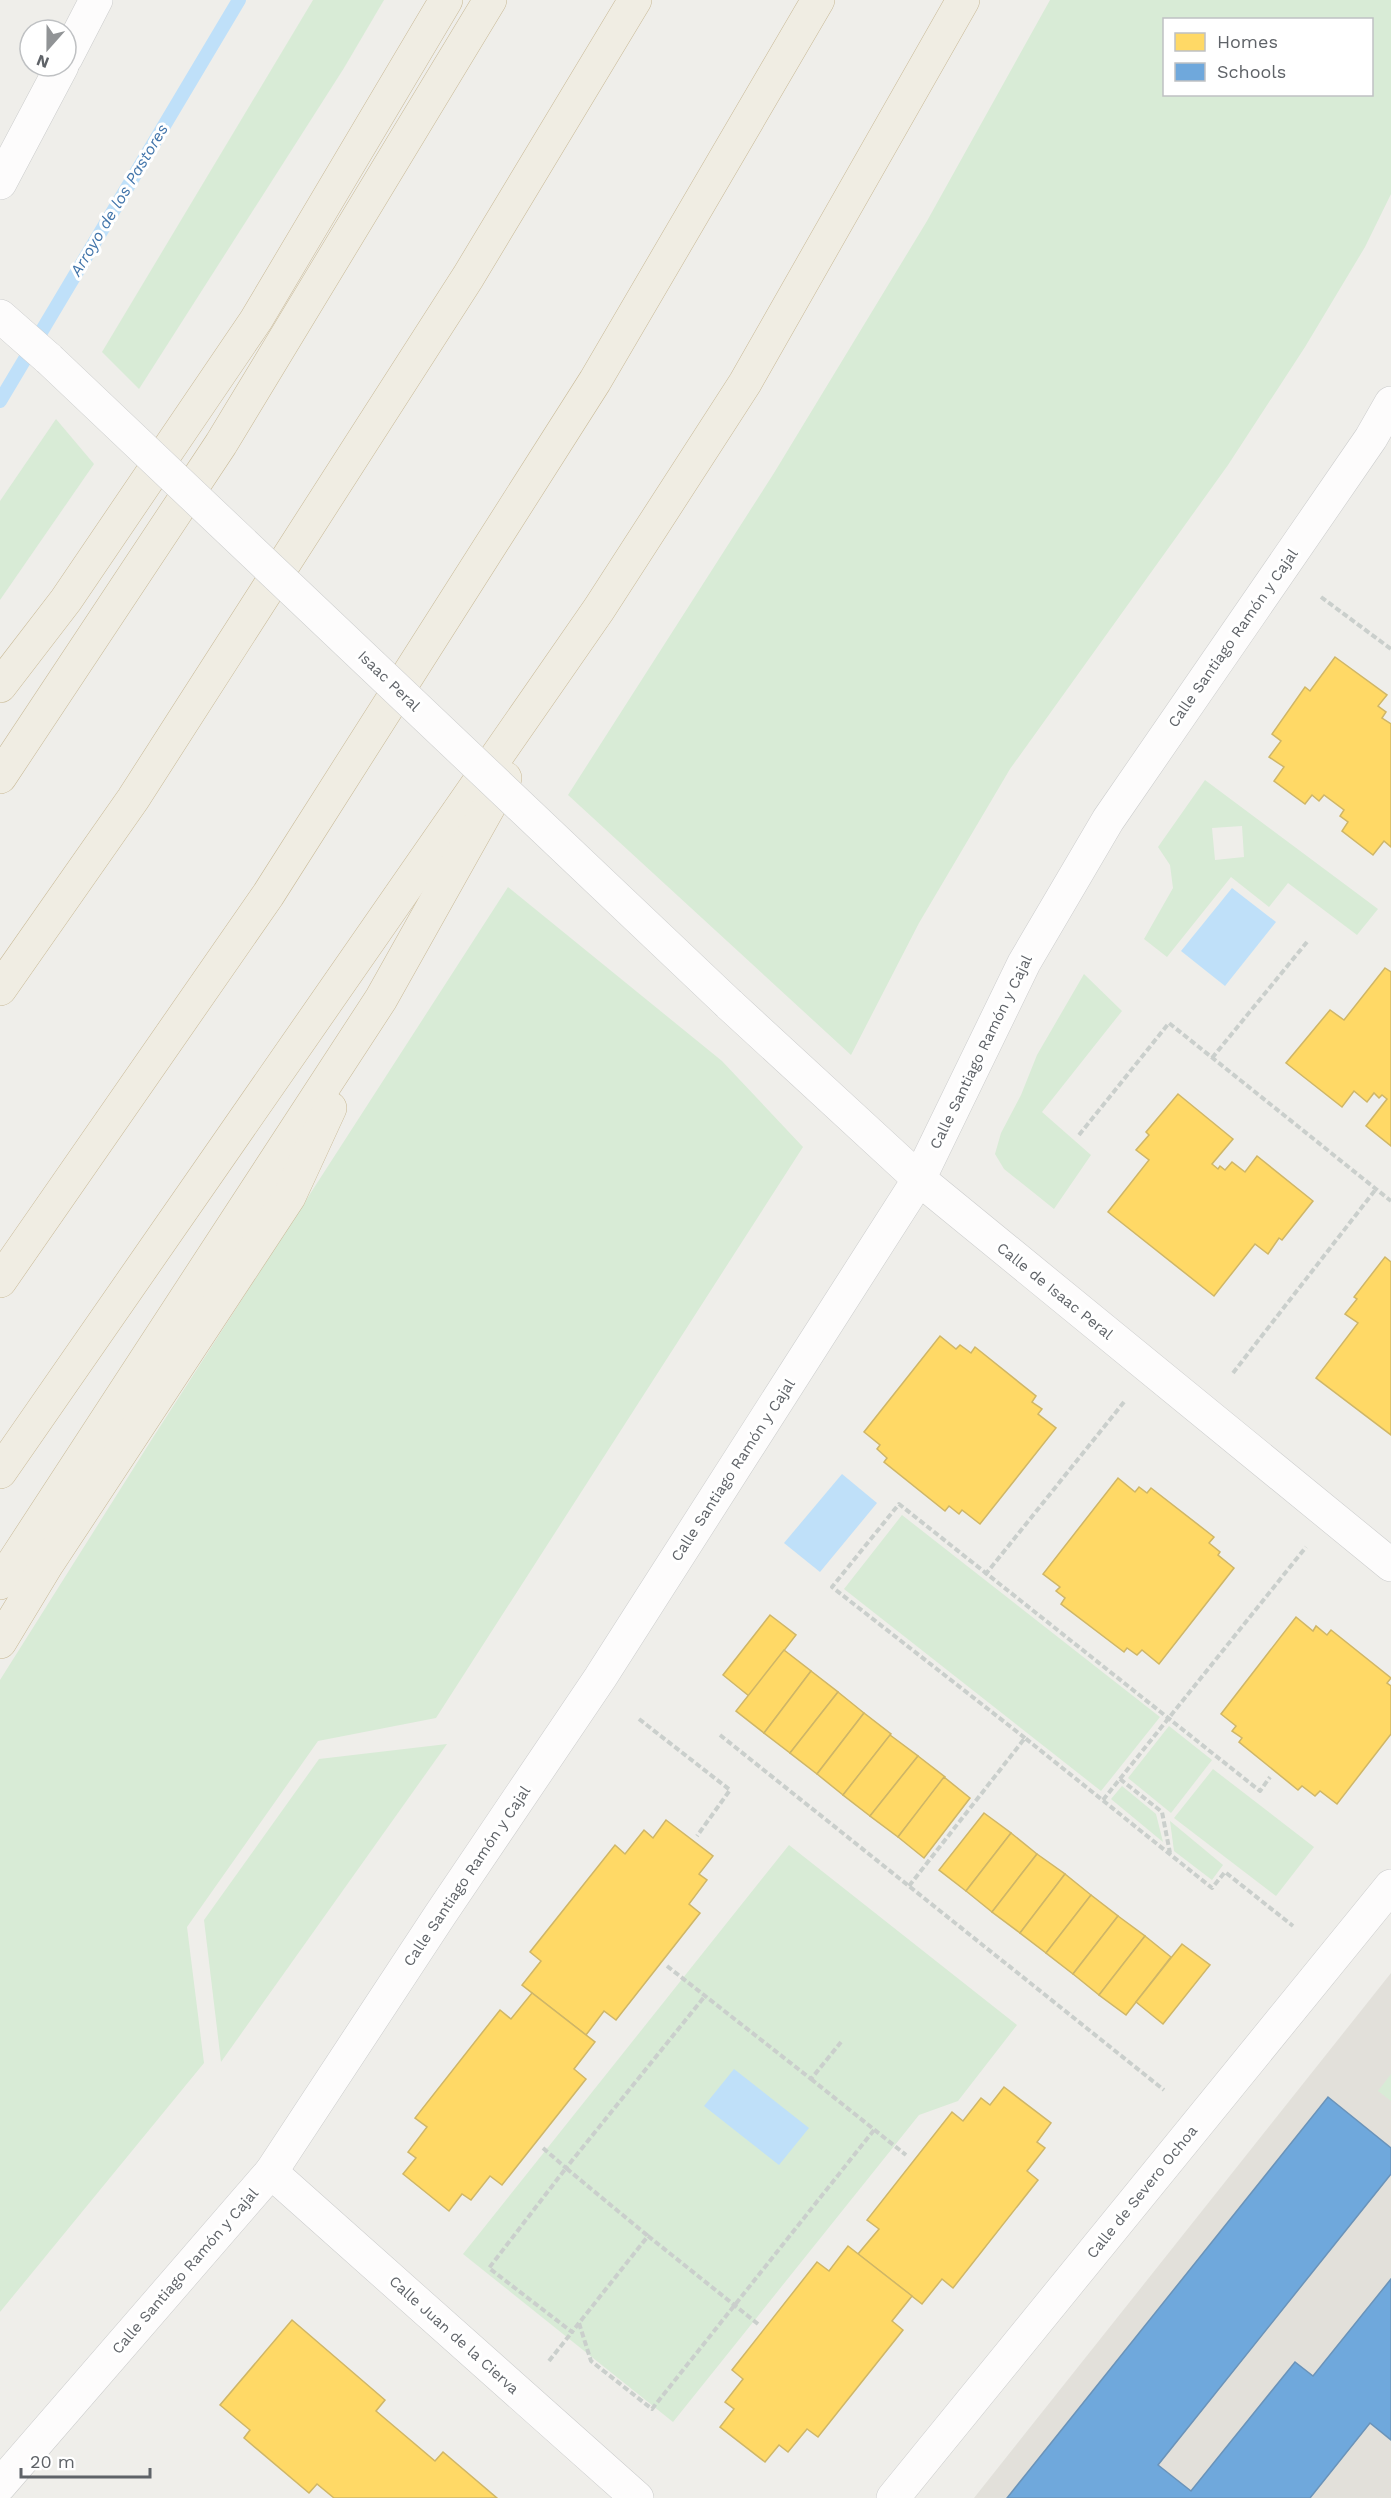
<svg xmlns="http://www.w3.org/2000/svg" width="1391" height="2498" font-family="'Work Sans',sans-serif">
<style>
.education{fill:#e2e0da}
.green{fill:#d8ebd6;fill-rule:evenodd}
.water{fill:#bfe0f9}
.homes{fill:#ffd966;stroke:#cfb667;stroke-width:1.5}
.schools{fill:#6fa8dc;stroke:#6a93b9;stroke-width:1.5}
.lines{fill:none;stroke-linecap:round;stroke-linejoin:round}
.stream{stroke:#bfe0f9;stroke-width:14}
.minor-casing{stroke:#cbcccc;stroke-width:34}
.highway-casing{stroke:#c8b996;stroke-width:34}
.path{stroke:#cacfcc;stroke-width:4;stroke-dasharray:6 3;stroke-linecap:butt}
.minor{stroke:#fdfcfc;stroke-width:33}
.highway{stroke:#f0ede3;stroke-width:33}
.minor-bridge-casing{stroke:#cbcccc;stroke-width:34;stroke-linecap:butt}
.minor-bridge{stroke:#fdfcfc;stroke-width:33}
.labels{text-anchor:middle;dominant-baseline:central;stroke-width:6;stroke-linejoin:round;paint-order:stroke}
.street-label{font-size:15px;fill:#5f6368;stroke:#fff}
.water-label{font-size:16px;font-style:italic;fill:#4174aa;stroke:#fff}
</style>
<rect width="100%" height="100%" fill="#efeeea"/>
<!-- education -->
<polygon class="education" points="1391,1973 1391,2498 974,2498"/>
<!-- green -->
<g class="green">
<polygon points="313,0 384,0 344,68 139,389 102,352"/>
<path d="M1050 0H1391V194L1365 247 1305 347 1228 465 1010 769 919 923 851 1055 568 795 774 473 927 221ZM1164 20H1372V94H1164Z"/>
<polygon points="56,419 94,464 0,600 0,501"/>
<path d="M1205 780 1378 909 1357 935 1288 883 1269 907 1231 877 1167 957 1144 939 1173 888 1170 865 1158 847ZM1242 826 1244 857 1215 860 1212 828Z"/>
<polygon points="508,887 722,1061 803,1147 436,1718 318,1741 187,1927 204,2063 0,2312 0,1680 152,1439"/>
<polygon points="1084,974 1122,1011 1042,1112 1091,1155 1054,1209 1004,1169 995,1154 1001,1133 1021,1095 1037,1055"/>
<polygon points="902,1515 1160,1717 1101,1791 844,1589"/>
<polygon points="1169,1726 1212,1760 1171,1813 1128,1778"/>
<polygon points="447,1744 221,2062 204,1920 319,1759"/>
<polygon points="1213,1769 1314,1847 1276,1896 1174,1818"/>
<polygon points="1122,1786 1156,1814 1163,1842 1111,1799"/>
<polygon points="1170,1821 1223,1865 1212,1880 1174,1851"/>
<polygon points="789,1845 1017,2025 958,2101 919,2115 673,2422 463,2254"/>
<polygon points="1391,2074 1391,2101 1378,2091"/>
</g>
<!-- water -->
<g class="water">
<polygon points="1232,888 1276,922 1225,986 1181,951"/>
<polygon points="842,1474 877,1503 820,1572 784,1543"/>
<polygon points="734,2069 809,2128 779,2165 704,2106"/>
</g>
<!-- homes -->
<g class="homes">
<polygon points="1335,657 1387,695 1378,706 1386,712 1382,718 1391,724 1391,847 1384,841 1373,855 1342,831 1348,822 1340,816 1344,810 1324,795 1319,801 1312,795 1305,804 1274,781 1284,767 1269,757 1281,741 1272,734 1305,687 1310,691"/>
<polygon points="1385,968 1391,972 1391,1146 1366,1126 1387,1099 1382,1095 1379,1098 1374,1093 1367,1102 1354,1091 1342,1107 1286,1063 1330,1010 1344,1020"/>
<polygon points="1178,1094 1233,1139 1212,1164 1218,1169 1220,1166 1225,1170 1232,1162 1245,1172 1257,1156 1313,1201 1282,1240 1279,1238 1268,1254 1255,1244 1214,1296 1108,1212 1149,1160 1136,1150 1149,1135 1146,1132"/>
<polygon points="1385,1257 1391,1262 1391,1435 1316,1378 1358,1323 1345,1314 1357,1299 1354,1297"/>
<polygon points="940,1336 956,1349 960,1345 971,1353 975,1347 1036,1396 1032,1402 1042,1409 1038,1414 1056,1428 980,1524 962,1510 959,1514 949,1506 945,1511 884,1462 887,1458 877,1449 880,1445 864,1432"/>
<polygon points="1118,1478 1135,1492 1139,1487 1147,1493 1151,1488 1214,1537 1209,1543 1220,1552 1218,1555 1234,1568 1159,1664 1142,1650 1137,1655 1127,1648 1124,1652 1061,1604 1065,1598 1056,1591 1060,1587 1043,1574"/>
<polygon points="770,1615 796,1635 749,1696 723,1675"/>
<polygon points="1296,1617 1313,1631 1316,1626 1327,1635 1331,1630 1391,1678 1387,1683 1391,1686 1391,1734 1337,1804 1320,1791 1315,1796 1302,1786 1298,1790 1239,1742 1242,1738 1232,1731 1236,1726 1221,1714"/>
<polygon points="784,1650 811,1671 764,1733 736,1711"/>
<polygon points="811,1671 838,1692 790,1753 764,1733"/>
<polygon points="838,1692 864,1713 817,1774 790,1753"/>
<polygon points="864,1713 891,1734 843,1795 817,1774"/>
<polygon points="890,1735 918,1756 870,1816 843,1795"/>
<polygon points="918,1756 945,1777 898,1837 870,1816"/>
<polygon points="944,1777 970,1798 924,1858 898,1837"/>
<polygon points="984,1813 1011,1833 966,1891 939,1870"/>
<polygon points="666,1820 713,1856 699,1874 707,1880 689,1904 700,1913 616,2020 604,2011 586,2035 522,1985 541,1961 530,1952 615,1845 625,1854 644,1830 653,1838"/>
<polygon points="1011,1833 1037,1854 992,1912 966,1891"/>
<polygon points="1037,1854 1065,1874 1020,1933 992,1912"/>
<polygon points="1065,1874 1091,1895 1046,1953 1020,1933"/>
<polygon points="1091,1895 1118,1916 1073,1974 1046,1953"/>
<polygon points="1118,1916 1145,1936 1099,1995 1073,1974"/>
<polygon points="1145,1936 1171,1957 1126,2015 1099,1995"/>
<polygon points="1182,1944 1210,1965 1163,2024 1136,2002"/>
<polygon points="532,1993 595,2042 574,2069 586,2079 502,2185 490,2176 471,2200 462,2194 449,2211 403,2174 416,2158 408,2152 427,2127 415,2118 500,2010 511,2019"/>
<polygon points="1004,2087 1051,2123 1037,2142 1045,2148 1027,2171 1038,2180 953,2288 942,2279 922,2304 858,2254 879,2229 867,2220 952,2112 963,2121 981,2098 990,2105"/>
<polygon points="848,2246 912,2296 892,2321 903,2330 818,2437 807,2429 788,2452 779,2445 765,2462 720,2427 734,2409 725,2402 743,2379 732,2370 817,2262 829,2271"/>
<polygon points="292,2320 385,2400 376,2411 435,2461 443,2452 497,2498 334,2498 317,2484 309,2493 244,2438 250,2430 220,2405"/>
</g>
<!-- schools -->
<polygon class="schools" points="1328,2097 1391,2148 1391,2174 1158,2465 1191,2491 1295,2362 1313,2376 1391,2279 1391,2440 1370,2423 1310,2498 1007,2498"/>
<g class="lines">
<!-- stream -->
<polyline class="stream" points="0,401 239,0"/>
<!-- minor casing -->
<g class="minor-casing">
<g id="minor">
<polyline points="66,58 96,0"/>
<polyline points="0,183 62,66"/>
<polyline points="0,316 49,359"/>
<polyline points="729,1004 919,1179 1391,1565"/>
<polyline points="271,2172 637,2498"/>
<polyline points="0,2485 271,2172 440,1915 600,1678 919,1179 1024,963 1108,820 1371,438 1391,403"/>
<polyline points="893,2498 1391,1886"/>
</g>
</g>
<!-- highway casing -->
<g class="highway-casing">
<g id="highway">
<polyline points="0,686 66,600 256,320 446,0"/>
<polyline points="0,777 221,444 490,0"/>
<polyline points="0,989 133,799 468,277 635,0"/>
<polyline points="0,1281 268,895 595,381 818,0"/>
<polyline points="0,1472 599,609 745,383 963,0"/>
<polyline points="0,1583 381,999 505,778"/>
<polyline points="0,1642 46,1566 289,1197 330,1108"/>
</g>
</g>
<!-- path -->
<g class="path">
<polyline points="1321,597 1391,649"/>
<polyline points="1212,1058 1307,942"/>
<polyline points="1079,1135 1169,1023 1391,1201"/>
<polyline points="1233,1373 1376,1189"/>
<polyline points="985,1575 1124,1402"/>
<polyline points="639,1719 730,1790 697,1836"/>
<polyline points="720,1735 1164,2090"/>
<polyline points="1025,1738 832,1587 899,1504 1260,1791 1270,1777"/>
<polyline points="1120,1779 1162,1812 1170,1853"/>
<polyline points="1103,1800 1306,1547"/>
<polyline points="909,1886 1025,1738 1212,1888 1225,1872 1293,1926"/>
<polyline points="667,1966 811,2079 841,2042"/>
<polyline points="811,2079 906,2155"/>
<polyline points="543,2148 566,2168 705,1996"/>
<polyline points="579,2323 572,2332 489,2268 566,2168 648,2236"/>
<polyline points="758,2324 648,2236 579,2323 591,2361 652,2409 874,2130"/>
<polyline points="549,2361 572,2332"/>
</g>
<!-- minor -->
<use href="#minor" class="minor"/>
<!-- highway -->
<use href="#highway" class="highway"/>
<!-- minor-bridge casing -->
<g class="minor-bridge-casing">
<polyline id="minor-bridge" points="49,359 729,1004"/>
</g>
<!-- minor-bridge -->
<use href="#minor-bridge" class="minor-bridge"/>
</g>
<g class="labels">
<!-- street labels -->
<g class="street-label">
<text transform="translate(1233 638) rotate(-55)">Calle Santiago Ramón y Cajal</text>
<text transform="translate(389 681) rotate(44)">Isaac Peral</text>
<text transform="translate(981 1052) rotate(-64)">Calle Santiago Ramón y Cajal</text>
<text transform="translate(1055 1291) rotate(39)">Calle de Isaac Peral</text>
<text transform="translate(733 1470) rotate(-57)">Calle Santiago Ramón y Cajal</text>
<text transform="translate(467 1876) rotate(-56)">Calle Santiago Ramón y Cajal</text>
<text transform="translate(1142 2192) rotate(-51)">Calle de Severo Ochoa</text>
<text transform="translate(185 2271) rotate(-49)">Calle Santiago Ramón y Cajal</text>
<text transform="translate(454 2335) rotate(42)">Calle Juan de la Cierva</text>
</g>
<!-- water labels -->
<g class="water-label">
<text transform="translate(119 200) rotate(-59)">Arroyo de los Pastores</text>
</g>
</g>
<!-- legend -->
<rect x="1163" y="18" width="210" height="78" fill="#ffffff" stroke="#bfc1c3" stroke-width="1.5"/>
<rect x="1175" y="33" width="30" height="18" fill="#ffd966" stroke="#bfc1c3" stroke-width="1.5"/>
<text x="1217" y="48" font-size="18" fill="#5f6368">Homes</text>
<rect x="1175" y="63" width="30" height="18" fill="#6fa8dc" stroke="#bfc1c3" stroke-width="1.5"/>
<text x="1217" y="78" font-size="18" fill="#5f6368">Schools</text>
<!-- north arrow -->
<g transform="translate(48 48) rotate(201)"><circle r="28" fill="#ffffff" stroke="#bfc1c3" stroke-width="1.5"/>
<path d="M0-4.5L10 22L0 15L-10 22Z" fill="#919496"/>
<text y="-9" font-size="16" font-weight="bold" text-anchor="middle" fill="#5f6368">N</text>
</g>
<!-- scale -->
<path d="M21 2468v9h129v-9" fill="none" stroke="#5f6368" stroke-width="3"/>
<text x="30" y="2468" font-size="18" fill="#5f6368" stroke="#ffffff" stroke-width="4.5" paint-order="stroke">20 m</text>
</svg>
